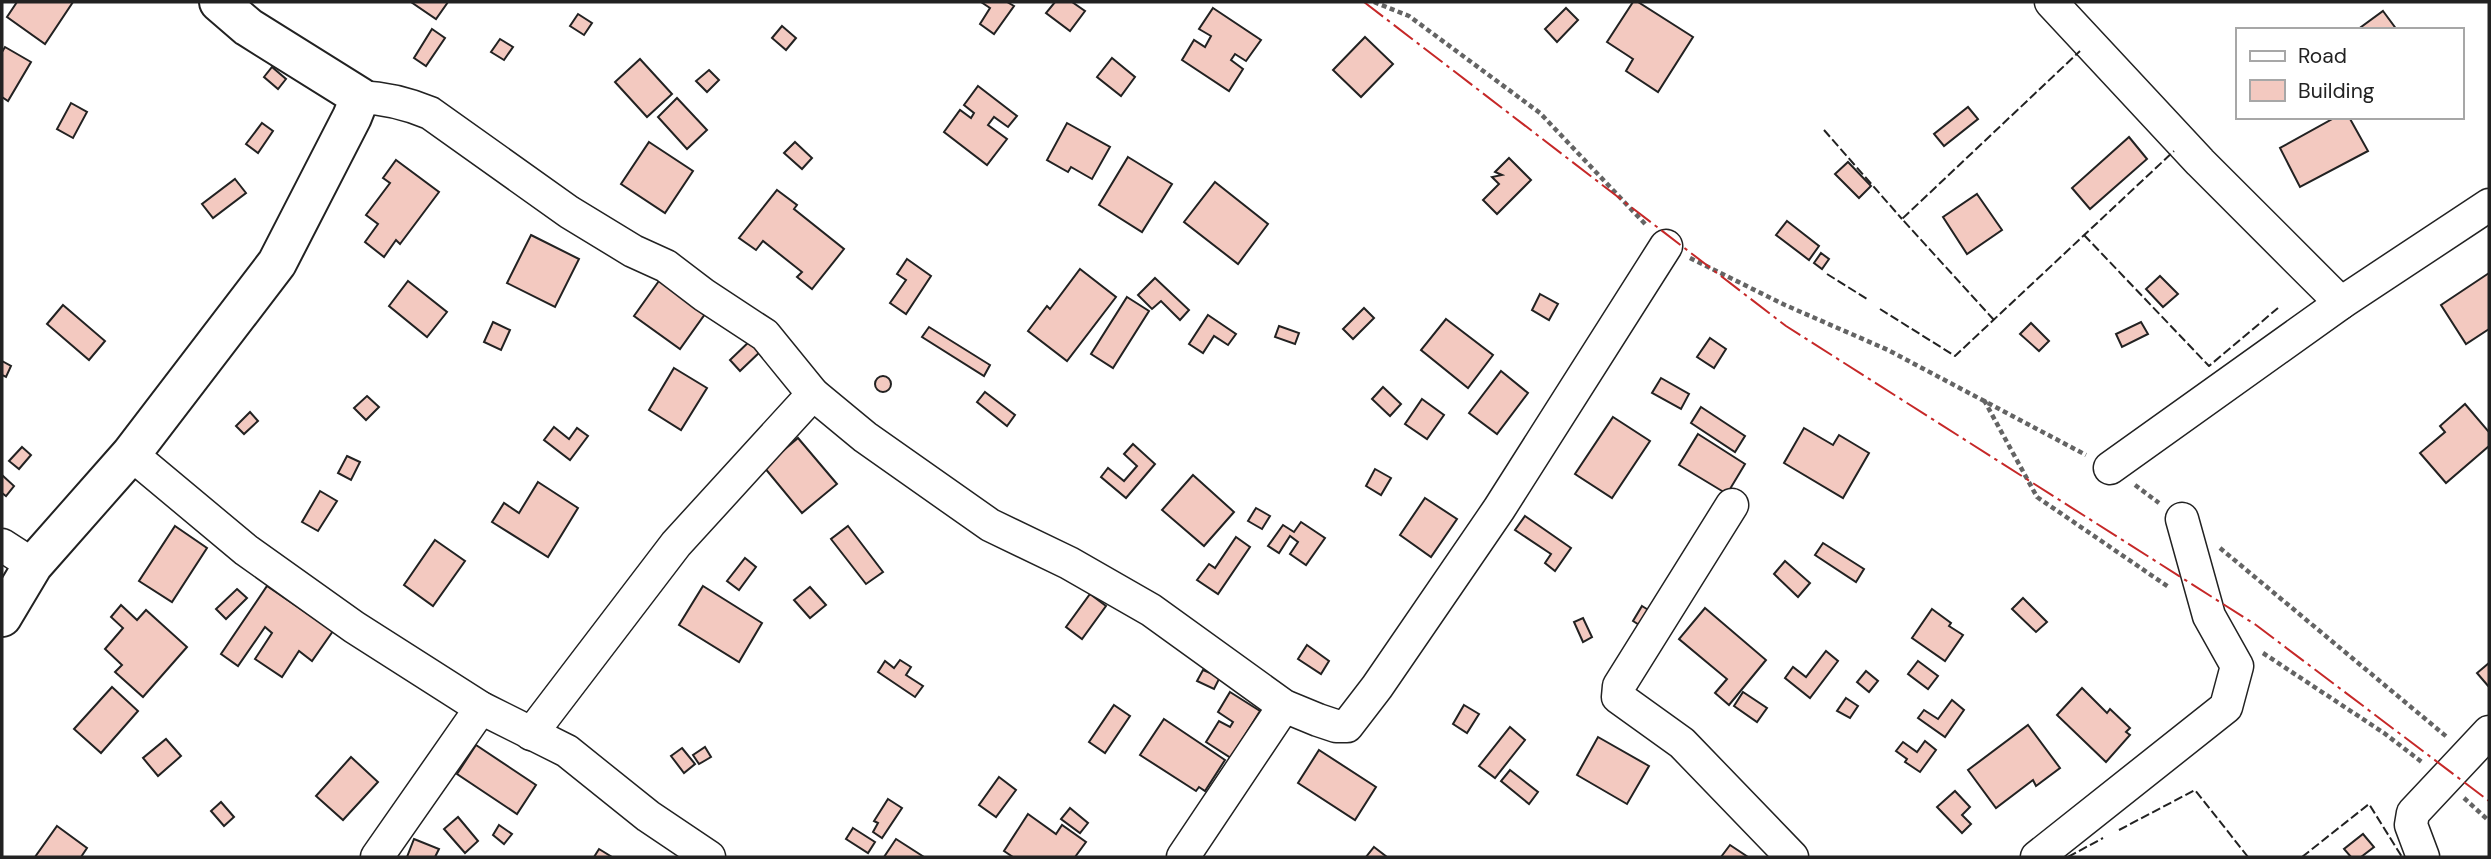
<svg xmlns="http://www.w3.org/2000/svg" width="2491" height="859" font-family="'DM Sans',sans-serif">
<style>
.building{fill:#f3c9c0;stroke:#222;stroke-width:2}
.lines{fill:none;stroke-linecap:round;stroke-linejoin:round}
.minor-casing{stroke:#222;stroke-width:35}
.major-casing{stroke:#222;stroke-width:42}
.path{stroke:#646464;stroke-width:4.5;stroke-dasharray:5 3.5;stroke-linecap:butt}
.minor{stroke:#fff;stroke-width:32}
.major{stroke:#fff;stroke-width:38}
.fence{stroke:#222;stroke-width:2;stroke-dasharray:9 3.5;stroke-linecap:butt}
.power{stroke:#c62828;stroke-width:2;stroke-dasharray:24 5 3.5 5;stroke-linecap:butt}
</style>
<rect width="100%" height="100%" fill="#fff"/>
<!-- building -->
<g class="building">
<polygon points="17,2 73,2 45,44 7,17"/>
<polygon points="411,2 448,2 436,19"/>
<polygon points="981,2 1007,2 1014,6 994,34 980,24 990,8"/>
<polygon points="1055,2 1072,2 1085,11 1070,31 1046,13"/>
<polygon points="1633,2 1638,2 1693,37 1658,92 1626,71 1633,59 1607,42"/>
<polygon points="1213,8 1261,40 1246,61 1235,54 1231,60 1243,69 1229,91 1182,60 1194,40 1205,47 1211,36 1199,29"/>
<polygon points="1566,8 1578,20 1557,42 1545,29"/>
<polygon points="2383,11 2397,30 2357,30"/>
<polygon points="578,14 592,23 584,35 570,26"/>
<polygon points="782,26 796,38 786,50 772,38"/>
<polygon points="432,29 445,38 426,66 414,58"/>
<polygon points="1365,37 1393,64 1361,97 1333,70"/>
<polygon points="500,39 513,47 504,60 491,52"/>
<polygon points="5,47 31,62 8,101 2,97 2,52"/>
<polygon points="1112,58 1135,77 1121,96 1097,77"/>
<polygon points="640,59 672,94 647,117 615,82"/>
<polygon points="272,67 286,79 278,89 264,77"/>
<polygon points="709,70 719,80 707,92 696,81"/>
<polygon points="978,86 1017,116 1008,127 994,117 988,125 1007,139 987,165 944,132 960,110 971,118 974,113 964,105"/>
<polygon points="677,98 707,130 687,149 658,117"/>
<polygon points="71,103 87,112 73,138 57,129"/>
<polygon points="1968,107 1978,119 1944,146 1934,134"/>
<polygon points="2336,117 2349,117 2368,151 2300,187 2280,148"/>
<polygon points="262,123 273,131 258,153 246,144"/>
<polygon points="1067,123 1110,147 1092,179 1071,167 1068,172 1047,160"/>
<polygon points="2129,137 2147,159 2090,209 2072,188"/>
<polygon points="649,142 693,171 665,213 621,184"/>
<polygon points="795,142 812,158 802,169 784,153"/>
<polygon points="1128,157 1172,184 1142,232 1099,205"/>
<polygon points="1509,158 1531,180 1497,214 1483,200 1499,184 1492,177 1502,175 1495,172"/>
<polygon points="396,160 439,192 400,244 396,240 384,257 365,242 378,224 366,215 390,183 383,178"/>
<polygon points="1848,162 1871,186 1859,198 1835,174"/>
<polygon points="235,179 246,193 213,218 202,204"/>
<polygon points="1215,182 1268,224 1238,264 1184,222"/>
<polygon points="777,190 797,205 794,209 844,249 812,289 797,277 802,272 763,241 756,250 739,238"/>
<polygon points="1977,194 2002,230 1967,254 1943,217"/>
<polygon points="1787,221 1819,246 1809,260 1776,235"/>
<polygon points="531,235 579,259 555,307 507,283"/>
<polygon points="1821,253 1829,259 1822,269 1814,263"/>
<polygon points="907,259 931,276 906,314 890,303 906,280 897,274"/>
<polygon points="1080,269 1116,297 1067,361 1028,331 1047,306 1050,309"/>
<polygon points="666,271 705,314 680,349 634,316"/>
<polygon points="2489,273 2489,329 2466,344 2441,305"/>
<polygon points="2160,276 2178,294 2163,307 2146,289"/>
<polygon points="1155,278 1189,310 1180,320 1161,301 1152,309 1138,295"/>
<polygon points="408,281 447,312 427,337 389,306"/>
<polygon points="1540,294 1558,304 1549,320 1532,310"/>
<polygon points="1127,297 1149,311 1113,368 1091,354"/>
<polygon points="63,305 105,341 89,360 47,324"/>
<polygon points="1364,308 1374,318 1353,339 1343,329"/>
<polygon points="1208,315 1236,334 1228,345 1214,336 1203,353 1189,344"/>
<polygon points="1446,319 1493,355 1468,388 1421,350"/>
<polygon points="493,322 510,330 501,350 484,342"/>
<polygon points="2141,322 2148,334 2122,347 2116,334"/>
<polygon points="2031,323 2049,341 2039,351 2020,334"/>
<polygon points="1279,326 1299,333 1295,344 1275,337"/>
<polygon points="929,327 990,365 984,376 922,337"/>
<polygon points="754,337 764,348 740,371 730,360"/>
<polygon points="1710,338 1726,349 1714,368 1697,357"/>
<polygon points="2,361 11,366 6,377 2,375"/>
<polygon points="674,368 707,388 681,430 649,410"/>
<polygon points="1501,371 1528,393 1497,434 1469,413"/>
<circle cx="883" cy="384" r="8"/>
<polygon points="1661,378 1689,394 1681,409 1652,393"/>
<polygon points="1383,387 1401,404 1390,416 1372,399"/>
<polygon points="985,392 1015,415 1007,426 977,402"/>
<polygon points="367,396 379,407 366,420 354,408"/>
<polygon points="1422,399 1444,415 1427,439 1405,424"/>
<polygon points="2465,404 2489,432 2489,446 2446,483 2420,453 2445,432 2440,426"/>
<polygon points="1701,407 1745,436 1735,452 1691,423"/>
<polygon points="250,412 258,421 244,434 236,426"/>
<polygon points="1613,417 1650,441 1612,498 1575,474"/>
<polygon points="554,427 569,439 577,428 588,436 570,460 544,440"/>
<polygon points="1804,428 1833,445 1839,435 1869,453 1843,498 1784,463"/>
<polygon points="1698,434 1745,464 1727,494 1679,465"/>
<polygon points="798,438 837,484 802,513 764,467"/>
<polygon points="1133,444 1155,464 1126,498 1101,477 1108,468 1124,481 1137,466 1124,454"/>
<polygon points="22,447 31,455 19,469 9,461"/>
<polygon points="347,456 360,462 351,480 338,473"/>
<polygon points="1375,469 1391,478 1381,495 1366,486"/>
<polygon points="2,475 14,486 6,496 2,493"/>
<polygon points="1193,475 1234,512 1204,546 1162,510"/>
<polygon points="538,482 578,508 548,557 492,522 504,503 519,513"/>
<polygon points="320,491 337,501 318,531 302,522"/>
<polygon points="1425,498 1457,519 1431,557 1400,535"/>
<polygon points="1256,508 1270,516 1262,529 1248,521"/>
<polygon points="1525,516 1571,548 1555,571 1545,563 1551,554 1515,530"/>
<polygon points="1301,522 1325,538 1306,565 1290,554 1298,542 1290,536 1279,553 1268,546 1283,525 1294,532"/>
<polygon points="175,526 207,548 172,602 139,581"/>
<polygon points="848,526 883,572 866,584 831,539"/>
<polygon points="1236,537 1250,547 1218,594 1197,580 1209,564 1215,568"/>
<polygon points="435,540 465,561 433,606 404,585"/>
<polygon points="1823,543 1864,569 1856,582 1815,555"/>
<polygon points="745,558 756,567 739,590 727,581"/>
<polygon points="1785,561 1810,583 1798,597 1774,574"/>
<polygon points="267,586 333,631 312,661 299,651 282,677 255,659 272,633 265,627 238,666 221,654"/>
<polygon points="703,586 762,623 739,662 679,625"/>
<polygon points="810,587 826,605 810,618 794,600"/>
<polygon points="237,589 247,598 226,619 216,609"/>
<polygon points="1090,594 1106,606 1082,639 1066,627"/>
<polygon points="2023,598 2047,622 2036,632 2012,609"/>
<polygon points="121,605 137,620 146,610 187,647 143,697 115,672 122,665 105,649 123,628 111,617"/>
<polygon points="1642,606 1658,616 1649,631 1633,621"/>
<polygon points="1705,608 1766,660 1729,705 1715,693 1727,679 1679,639"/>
<polygon points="1932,609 1951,623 1949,626 1963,635 1945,661 1912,638"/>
<polygon points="1583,618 1592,637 1583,642 1574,622"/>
<polygon points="1307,645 1329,661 1321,674 1298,659"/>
<polygon points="1826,651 1838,661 1810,698 1785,678 1793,667 1806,677"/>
<polygon points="900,660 911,667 906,675 923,686 915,697 878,672 885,661 894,668"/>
<polygon points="1918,661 1938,676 1928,689 1908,674"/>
<polygon points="2489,663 2489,687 2477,673"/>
<polygon points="1203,670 1220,677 1214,689 1197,681"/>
<polygon points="1866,671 1878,681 1869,692 1857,682"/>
<polygon points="112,687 138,711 101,753 74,729"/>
<polygon points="2082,688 2107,713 2110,709 2130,728 2126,732 2130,735 2106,762 2057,715"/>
<polygon points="1230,692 1260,711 1231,758 1206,742 1219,721 1230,727 1233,722 1218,712"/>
<polygon points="1743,692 1767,708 1757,722 1734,706"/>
<polygon points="1846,698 1858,706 1850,718 1837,711"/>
<polygon points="1952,700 1964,710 1945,737 1918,718 1924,710 1938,719"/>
<polygon points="1114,705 1130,716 1105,753 1089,742"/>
<polygon points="1464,705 1479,714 1467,733 1453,724"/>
<polygon points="1164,719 1225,760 1205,791 1199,787 1196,791 1140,755"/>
<polygon points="2028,725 2060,768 2036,786 2033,780 1996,808 1968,770"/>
<polygon points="1510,727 1525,740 1495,778 1479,766"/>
<polygon points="1598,737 1649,766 1627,804 1577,775"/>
<polygon points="166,739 181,756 158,776 143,758"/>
<polygon points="1925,741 1936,750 1920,772 1905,762 1907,759 1896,751 1903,742 1917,752"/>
<polygon points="476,745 536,785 517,814 457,774"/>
<polygon points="705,747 711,757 699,764 693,755"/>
<polygon points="682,748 695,764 684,773 671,756"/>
<polygon points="1319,750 1376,787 1355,820 1298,783"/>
<polygon points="351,757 378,782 343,820 316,796"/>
<polygon points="1510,770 1538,792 1529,804 1501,781"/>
<polygon points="999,777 1016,790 996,817 979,805"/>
<polygon points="1955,791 1970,807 1962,815 1971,824 1962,833 1937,807"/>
<polygon points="888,799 902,808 882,838 873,832 878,823 874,821"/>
<polygon points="221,802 234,817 224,826 211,811"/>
<polygon points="1070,808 1088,823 1080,833 1061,819"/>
<polygon points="1028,814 1056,834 1062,825 1086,842 1075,857 1013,857 1004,851"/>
<polygon points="458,817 478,841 465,853 444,829"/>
<polygon points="499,825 512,834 504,844 493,835"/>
<polygon points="57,826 87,848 81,857 35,857"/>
<polygon points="853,828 875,842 868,853 846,839"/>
<polygon points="2363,834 2374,847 2361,857 2351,857 2344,849"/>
<polygon points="414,839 439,849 435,857 407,857"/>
<polygon points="896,839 924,857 884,857"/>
<polygon points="1730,845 1748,857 1721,857"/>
<polygon points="1374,847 1387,857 1366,857"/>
<polygon points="599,849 612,857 594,857"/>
</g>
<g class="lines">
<!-- minor casing -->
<g class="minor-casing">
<g id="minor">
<polyline points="2051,2 2200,162 2341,303"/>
<path d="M360 97C385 98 406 103 430 113L569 212 633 251 666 266 704 295 765 335 813 394 865 437 990 525 1069 563 1151 610 1284 706 1318 720 1336 726H1347L1377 687 1499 509 1666 246"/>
<polyline points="131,454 246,550 354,627 481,708 567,751 648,816 709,857"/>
<polyline points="2110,468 2341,303 2489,205"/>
<polyline points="1732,505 1619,686 1618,697 1682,743 1792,857"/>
<polyline points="2,545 33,565"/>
<polyline points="531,734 676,544 813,394"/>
<polyline points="377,857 481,708"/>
<polyline points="1183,857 1284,706"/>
<polyline points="2037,857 2226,707 2237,666 2209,616 2182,519"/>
<polyline points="2423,857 2411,825 2413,813 2489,732"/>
</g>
</g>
<!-- major casing -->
<g class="major-casing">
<polyline id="major" points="2,617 33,565 131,454 277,263 352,117 360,97 248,27 219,2"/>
</g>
<!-- path -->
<g class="path">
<polyline points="1374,2 1409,16 1540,113 1647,226"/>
<polyline points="1690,258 1785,305 1888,350 2086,455"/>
<polyline points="1984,400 2037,497 2170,588"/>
<polyline points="2135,485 2159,503"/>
<polyline points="2220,548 2447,737"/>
<polyline points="2263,653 2384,733 2423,763"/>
<polyline points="2464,798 2489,821"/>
</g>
<!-- minor -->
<use href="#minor" class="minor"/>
<!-- major -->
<use href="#major" class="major"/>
<!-- fence -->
<g class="fence">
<polyline points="1824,130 1902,219"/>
<polyline points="2084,235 2209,366 2278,308"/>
<polyline points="1827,274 1867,299"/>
<polyline points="1880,309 1955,356 2174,151"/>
<polyline points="1994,320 1902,219 2080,51"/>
<polyline points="2119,830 2195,790 2248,857"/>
<polyline points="2068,857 2103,838"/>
<polyline points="2302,857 2369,804 2402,857"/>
</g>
<!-- power -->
<polyline class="power" points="1364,2 1786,326 2256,625 2489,801"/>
</g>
<!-- border -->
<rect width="2491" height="859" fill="none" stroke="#222222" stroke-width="7"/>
<!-- legend -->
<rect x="2236" y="28" width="228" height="91" fill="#ffffff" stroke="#a7a7a7" stroke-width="2"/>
<rect x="2250" y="51" width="35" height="10" fill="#ffffff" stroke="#a7a7a7" stroke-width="2"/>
<text x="2298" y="63" font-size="21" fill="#222222">Road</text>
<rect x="2250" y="80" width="35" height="21" fill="#f3c9c0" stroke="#a7a7a7" stroke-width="2"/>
<text x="2298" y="98" font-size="21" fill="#222222">Building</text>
</svg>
